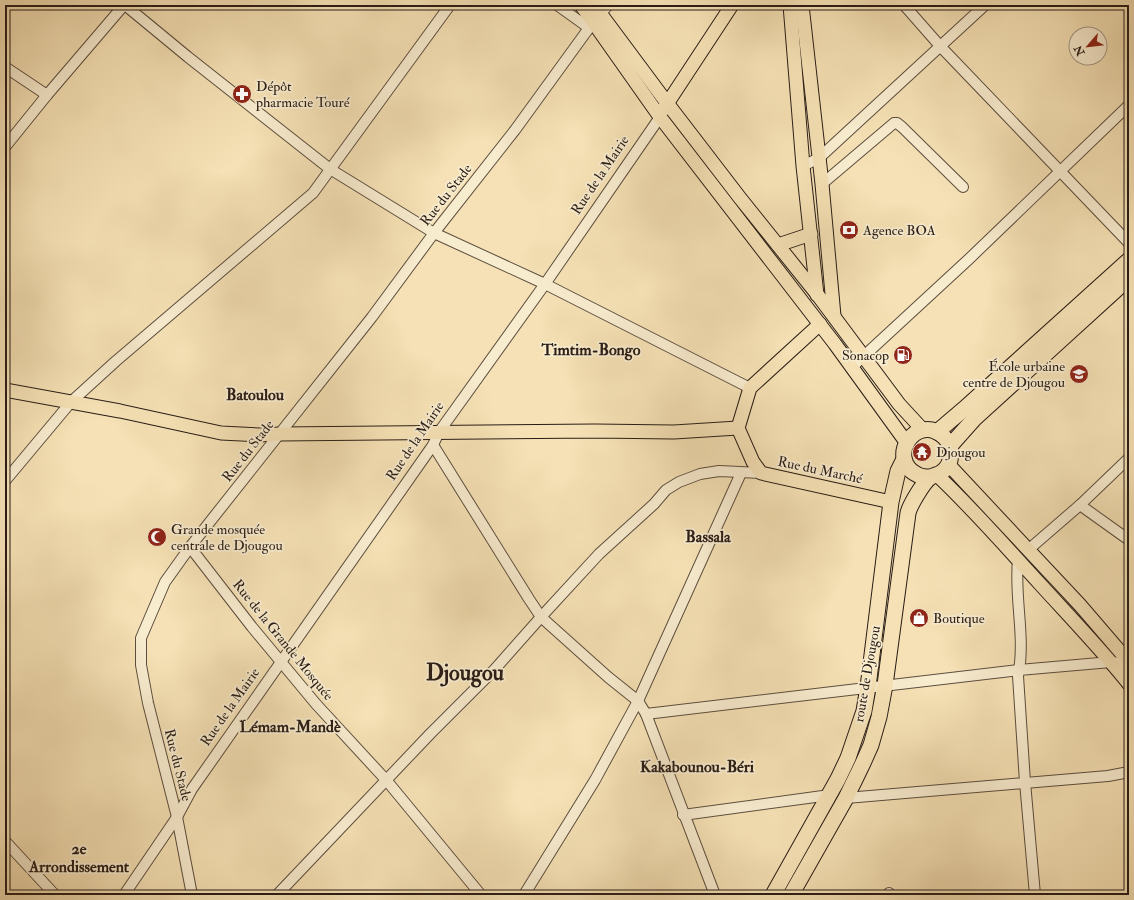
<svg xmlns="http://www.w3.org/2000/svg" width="1134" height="900" font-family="'IM FELL Double Pica',serif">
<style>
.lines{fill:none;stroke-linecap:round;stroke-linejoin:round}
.minor-casing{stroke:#5c4d3e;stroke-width:12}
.major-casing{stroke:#291c16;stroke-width:15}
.highway-casing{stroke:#291c16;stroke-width:17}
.minor{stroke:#f8eccf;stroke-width:10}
.major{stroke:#f5e1b5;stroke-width:13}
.highway{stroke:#f5e1b5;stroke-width:15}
.labels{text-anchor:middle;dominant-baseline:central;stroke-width:3.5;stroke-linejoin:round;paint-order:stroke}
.poi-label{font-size:14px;fill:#291c16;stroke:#f8eccf;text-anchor:start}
.street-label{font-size:14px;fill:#291c16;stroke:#f8eccf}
.quarter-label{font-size:16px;font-weight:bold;fill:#291c16;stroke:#f8eccf}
.town-label{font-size:22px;font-weight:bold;fill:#291c16;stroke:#f8eccf}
</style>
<rect width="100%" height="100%" fill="#f5e1b5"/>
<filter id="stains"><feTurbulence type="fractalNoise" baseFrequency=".005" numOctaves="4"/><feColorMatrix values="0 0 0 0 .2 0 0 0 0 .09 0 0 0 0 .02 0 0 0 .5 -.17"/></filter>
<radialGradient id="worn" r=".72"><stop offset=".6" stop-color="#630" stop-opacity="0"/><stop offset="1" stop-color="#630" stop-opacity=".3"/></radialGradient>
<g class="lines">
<!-- minor casing -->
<g class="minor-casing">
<g id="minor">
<polyline points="125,5 188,57 330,169 434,233 545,284 750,388"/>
<polyline points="557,5 589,28"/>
<polyline points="904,5 940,46 1129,243"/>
<polyline points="5,67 47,95"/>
<polyline points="5,147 47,95 124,5"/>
<polyline points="803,166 819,158 985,5"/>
<polyline points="822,184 894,123 897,123 902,127 963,187"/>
<polyline points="852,367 969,259 1129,105"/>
<polyline points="433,445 529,599 541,617 608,677 638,701 646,714 715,895"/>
<polyline points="5,481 71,402 116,361 313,193 450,5"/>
<polyline points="1080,505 1129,540"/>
<polyline points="190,547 252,627 316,704 387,781 481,895"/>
<polyline points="1028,550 1080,505 1129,458"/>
<path d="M1018 560C1014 598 1026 638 1018 676L1025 782 1035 895"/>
<polyline points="646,714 1019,670 1111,662 1129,664"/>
<polyline points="846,798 1108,776 1129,772"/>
<polyline points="683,815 830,795"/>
<polyline points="5,841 55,895"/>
<polyline points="889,893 891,895"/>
<polyline points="124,895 177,817 192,789 433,445 439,432 545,284 660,117"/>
<polyline points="192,895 177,817 148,703 141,665 141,638 165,582 190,547 372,317 434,233 515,130 589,28 608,5"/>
<polyline points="277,895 430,734 495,669 541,617 599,554 654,504 666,490 679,482 700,474 719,471 761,473"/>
<polyline points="524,895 595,780 638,701 741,473"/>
</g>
</g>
<!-- major casing -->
<g class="major-casing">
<g id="major">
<polyline points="581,5 660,117 835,344 906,442"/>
<polyline points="594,5 667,103 740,198 817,294 899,404 923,430"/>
<polyline points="790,5 803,166 817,295"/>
<polyline points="802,5 822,184 834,316"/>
<polyline points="663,110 732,5"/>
<polyline points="778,245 811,234"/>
<polyline points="820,324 750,388 738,428 753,462 761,473 891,502"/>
<polyline points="5,390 120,411 221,433 259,435 280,434 595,431 674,432 738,428"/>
<polyline points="948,464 1080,605 1129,662"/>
<path d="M937 475C973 509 1006 547 1040 584 1070 617 1101 649 1129 684"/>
</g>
</g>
<!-- highway casing -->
<g class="highway-casing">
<g id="highway">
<polyline points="937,432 964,409 1129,260"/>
<polyline points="950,446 974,419 1129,278"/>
<polyline points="773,895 838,779 848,758 864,711 868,687 891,502 898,471 904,459"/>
<path d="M791 895 846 798 863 763 871 745 879 717 885 685 908 513C910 505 924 481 931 477 934 475 938 475 942 472 953 464 954 446 944 437 916 411 885 460 918 475 922 477 927 477 930 477"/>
</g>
</g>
<!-- minor -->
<use href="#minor" class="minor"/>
<!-- major -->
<use href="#major" class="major"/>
<!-- highway -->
<use href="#highway" class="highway"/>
</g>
<!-- icons -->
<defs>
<g id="pharmacy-disc" transform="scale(1)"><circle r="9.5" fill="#8f2418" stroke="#f8eccf"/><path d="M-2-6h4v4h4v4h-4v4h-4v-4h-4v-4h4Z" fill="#fff"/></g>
<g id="bank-disc" transform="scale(1)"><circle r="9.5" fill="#8f2418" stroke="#f8eccf"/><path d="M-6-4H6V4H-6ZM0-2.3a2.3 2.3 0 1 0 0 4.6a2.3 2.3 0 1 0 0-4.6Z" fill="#fff"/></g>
<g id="fuel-disc" transform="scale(1)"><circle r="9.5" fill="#8f2418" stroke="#f8eccf"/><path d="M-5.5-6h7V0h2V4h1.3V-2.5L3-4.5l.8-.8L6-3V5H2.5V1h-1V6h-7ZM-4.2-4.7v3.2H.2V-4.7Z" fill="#fff"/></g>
<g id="school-disc" transform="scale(1)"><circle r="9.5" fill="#8f2418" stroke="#f8eccf"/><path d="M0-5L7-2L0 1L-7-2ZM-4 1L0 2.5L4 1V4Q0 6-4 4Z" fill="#fff"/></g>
<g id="temple-disc" transform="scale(1)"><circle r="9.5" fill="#8f2418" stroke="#f8eccf"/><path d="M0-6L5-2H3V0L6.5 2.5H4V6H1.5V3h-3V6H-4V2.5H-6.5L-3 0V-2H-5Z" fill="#fff"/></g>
<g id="mosque-disc" transform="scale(1)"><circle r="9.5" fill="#8f2418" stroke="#f8eccf"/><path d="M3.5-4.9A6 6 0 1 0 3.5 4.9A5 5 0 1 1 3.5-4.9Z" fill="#fff"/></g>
<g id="shop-disc" transform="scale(1)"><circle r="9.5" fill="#8f2418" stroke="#f8eccf"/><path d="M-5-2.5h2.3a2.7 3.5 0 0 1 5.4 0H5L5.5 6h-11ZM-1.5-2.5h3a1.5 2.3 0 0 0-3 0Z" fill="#fff"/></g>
</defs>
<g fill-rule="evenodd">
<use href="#pharmacy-disc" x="242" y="94"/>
<use href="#bank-disc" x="849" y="230"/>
<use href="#fuel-disc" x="903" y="355"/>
<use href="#school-disc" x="1079" y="374"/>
<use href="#temple-disc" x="922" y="452"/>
<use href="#mosque-disc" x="157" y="537"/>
<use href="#shop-disc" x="919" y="618"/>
</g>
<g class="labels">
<!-- poi labels -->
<g class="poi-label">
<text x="256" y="86">Dépôt<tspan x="256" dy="16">pharmacie Touré</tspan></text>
<text x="863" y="230">Agence BOA</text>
<text x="889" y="355" text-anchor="end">Sonacop</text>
<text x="1065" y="366" text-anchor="end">École urbaine<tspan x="1065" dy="16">centre de Djougou</tspan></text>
<text x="936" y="452">Djougou</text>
<text x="171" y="529">Grande mosquée<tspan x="171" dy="16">centrale de Djougou</tspan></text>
<text x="933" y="618">Boutique</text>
</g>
<!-- street labels -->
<g class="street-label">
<text transform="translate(600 175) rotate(-56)">Rue de la Mairie</text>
<text transform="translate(446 195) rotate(-52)">Rue du Stade</text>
<text transform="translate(415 441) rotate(-56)">Rue de la Mairie</text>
<text transform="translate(248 451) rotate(-52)">Rue du Stade</text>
<text transform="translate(820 470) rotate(12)">Rue du Marché</text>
<text transform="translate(283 640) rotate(51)">Rue de la Grande Mosquée</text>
<text transform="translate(867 674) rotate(-80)">route de Djougou</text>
<text transform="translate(230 707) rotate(-55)">Rue de la Mairie</text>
<text transform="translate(178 765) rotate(76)">Rue du Stade</text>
</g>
<!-- quarter labels -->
<g class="quarter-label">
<text x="591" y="350">Timtim-Bongo</text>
<text x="255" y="395">Batoulou</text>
<text x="708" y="537">Bassala</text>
<text x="290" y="727">Lémam-Mandè</text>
<text x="697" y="767">Kakabounou-Béri</text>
<text x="79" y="849">2e<tspan x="79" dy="18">Arrondissement</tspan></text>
</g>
<!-- town labels -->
<g class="town-label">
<text x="465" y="673">Djougou</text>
</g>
</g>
<!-- margin -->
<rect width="1134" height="900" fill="none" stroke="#f5e1b5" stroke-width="20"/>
<rect x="6" y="6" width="1122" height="888" fill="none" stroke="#291c16" stroke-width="2"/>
<rect x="10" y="10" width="1114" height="880" fill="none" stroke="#291c16"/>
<!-- north arrow -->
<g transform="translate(1088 46) rotate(242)"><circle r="19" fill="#f8eccf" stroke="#a59985"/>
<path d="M0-3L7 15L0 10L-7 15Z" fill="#8f2418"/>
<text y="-6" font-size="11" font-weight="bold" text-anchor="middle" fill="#291c16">N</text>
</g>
<rect width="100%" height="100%" filter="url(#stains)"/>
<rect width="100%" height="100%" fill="url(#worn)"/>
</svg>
